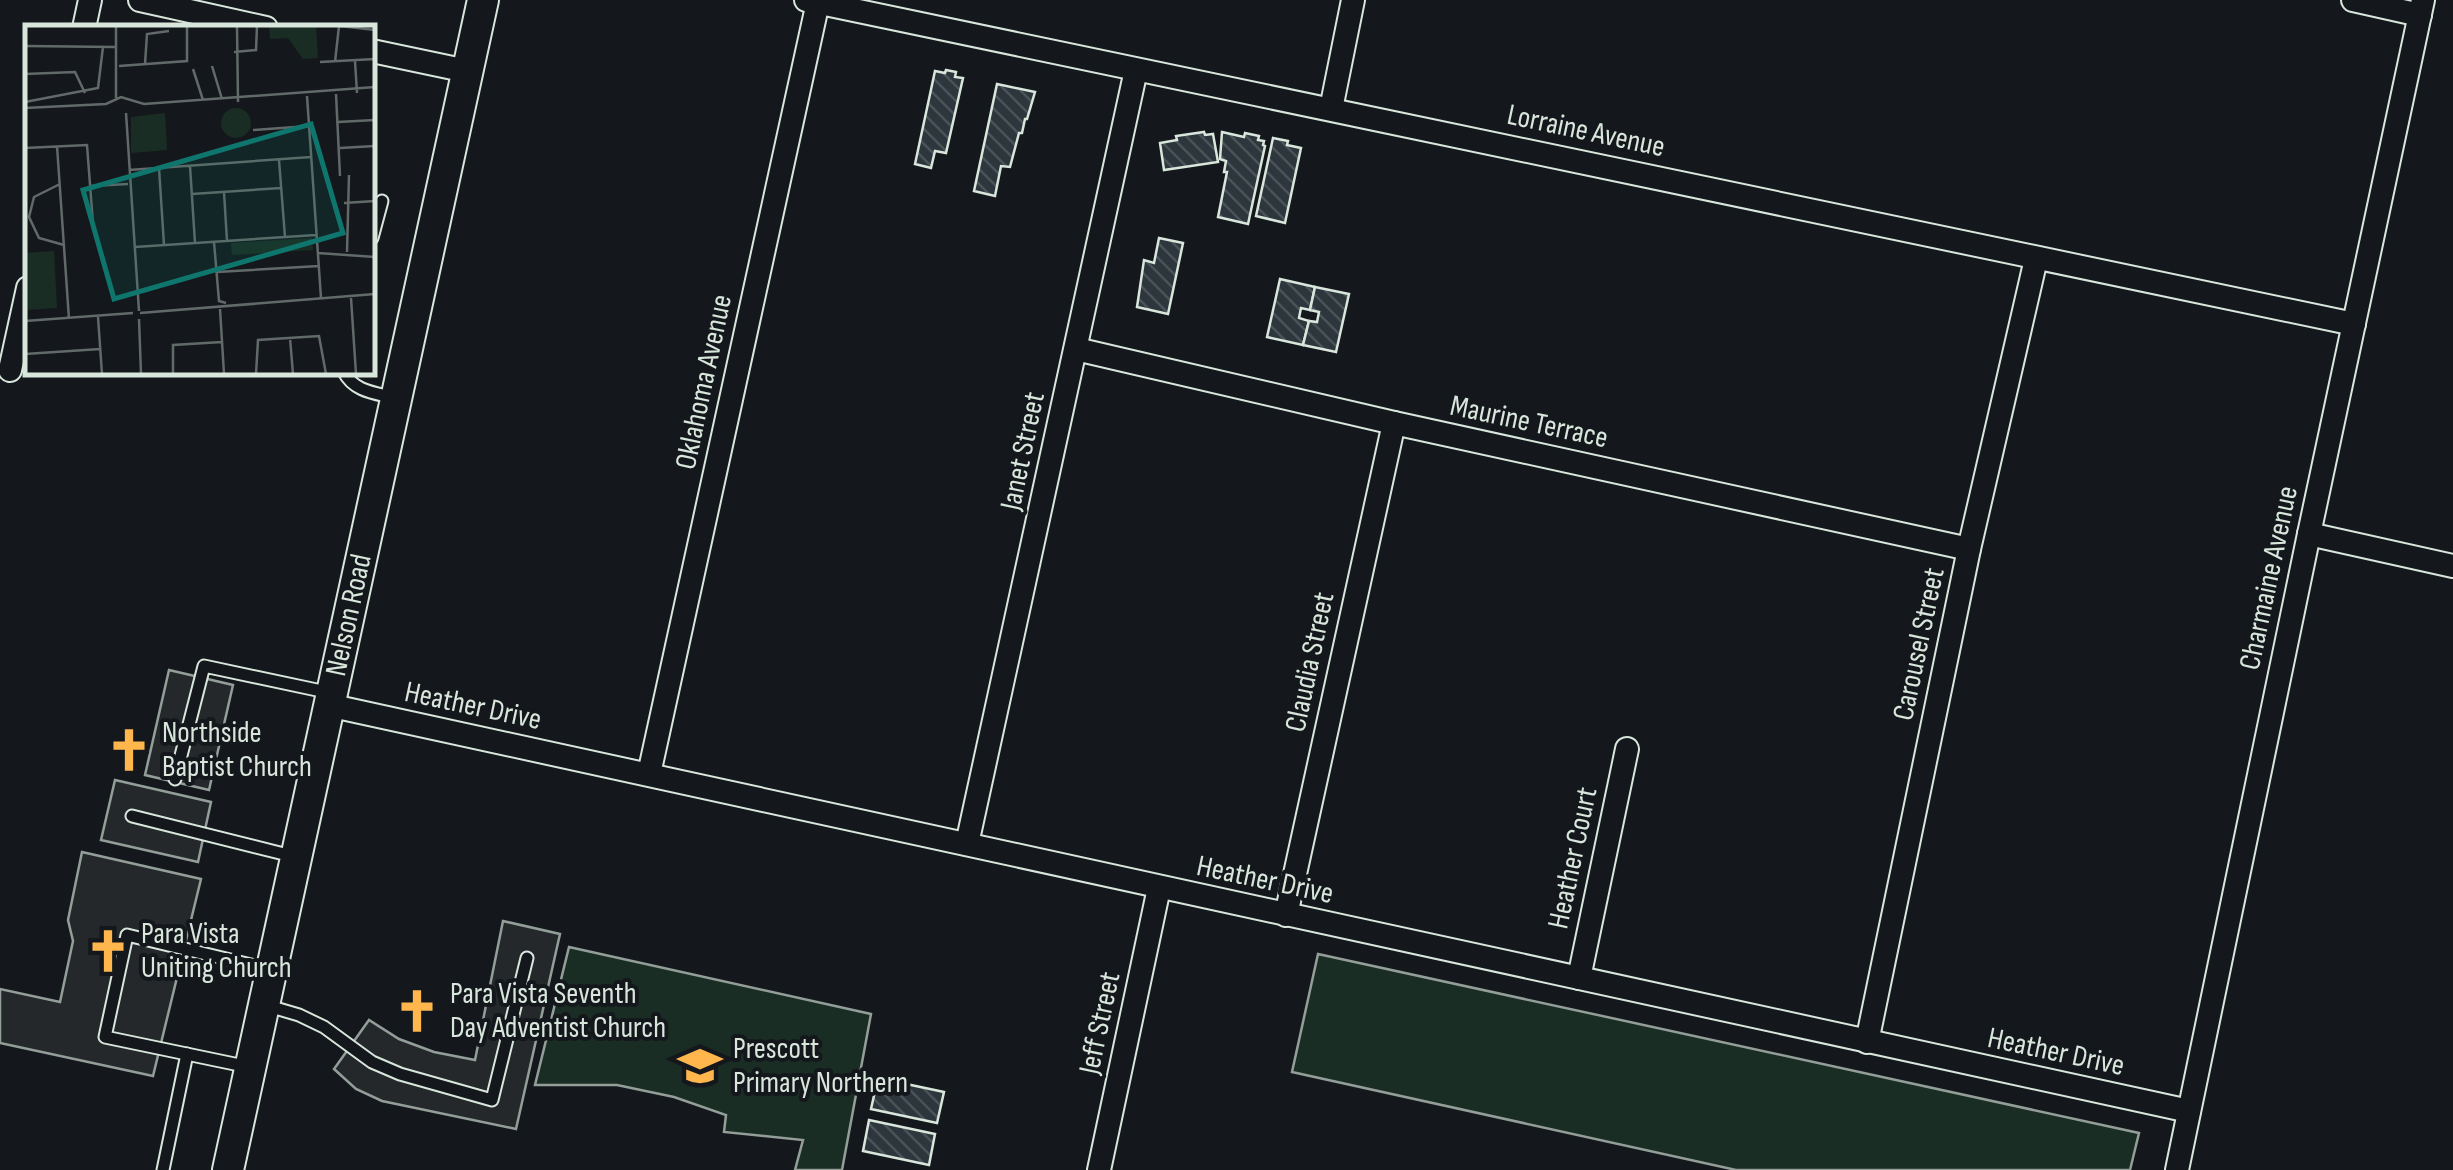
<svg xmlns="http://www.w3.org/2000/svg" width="2453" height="1170" font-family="'Sofia Sans Condensed',sans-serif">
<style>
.park{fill:#1a2d24;stroke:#939e99;stroke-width:2.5}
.parking{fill:#24282b;stroke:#939e99;stroke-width:2.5}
.building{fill:url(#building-back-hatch);stroke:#d8e6dc;stroke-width:2.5}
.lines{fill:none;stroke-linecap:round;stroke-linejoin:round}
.service-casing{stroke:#d8e6dc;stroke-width:15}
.minor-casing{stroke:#d8e6dc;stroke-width:26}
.secondary-casing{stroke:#d8e6dc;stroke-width:34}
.service{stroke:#14181c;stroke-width:11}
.minor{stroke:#14181c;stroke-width:22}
.secondary{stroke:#14181c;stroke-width:30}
.labels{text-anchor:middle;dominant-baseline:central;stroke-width:8;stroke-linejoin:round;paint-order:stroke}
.street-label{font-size:30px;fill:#d8e6dc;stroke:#14181c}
.poi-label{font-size:30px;fill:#d8e6dc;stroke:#14181c;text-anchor:start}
.inset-road{fill:none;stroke:#626a69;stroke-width:2.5}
.view{fill:#0f766e;fill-opacity:0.15;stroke:#0f766e;stroke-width:5}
.inset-edge{fill:none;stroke:#d8e6dc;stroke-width:5}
</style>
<defs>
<pattern id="building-back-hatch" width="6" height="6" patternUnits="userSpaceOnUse" patternTransform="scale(2.5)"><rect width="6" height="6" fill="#2c363c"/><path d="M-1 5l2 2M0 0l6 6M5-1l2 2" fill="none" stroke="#4a5358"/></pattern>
</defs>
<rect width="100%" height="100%" fill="#14181c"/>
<!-- park -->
<g class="park">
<polygon points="569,947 871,1014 842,1170 795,1170 803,1140 724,1132 726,1115 674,1097 617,1085 535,1085"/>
<polygon points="1318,954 2139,1133 2130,1170 1736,1170 1292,1072"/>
</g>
<!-- parking -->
<g class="parking">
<polygon points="169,670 233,685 209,790 145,775"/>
<polygon points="115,780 211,802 198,862 101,840"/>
<polygon points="82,852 201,879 153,1076 0,1043 0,989 60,1002 73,941 68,920"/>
<polygon points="503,921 560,934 516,1129 382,1101 356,1089 334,1069 369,1020 399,1039 434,1052 475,1060"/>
</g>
<!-- building -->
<g class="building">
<polygon points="946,70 956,72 955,77 963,78 946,153 935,151 931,168 915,164 935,71 945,73"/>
<polygon points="997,84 1035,92 1027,119 1025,119 1022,133 1019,133 1010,167 1001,166 995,196 974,191"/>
<polygon points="1204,132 1205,135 1213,134 1218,162 1164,170 1160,143 1177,140 1176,136"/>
<polygon points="1222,132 1244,137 1245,133 1259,136 1258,140 1264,141 1263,145 1265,146 1248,224 1218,217 1227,172 1224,172 1226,161 1220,159"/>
<polygon points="1273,138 1288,141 1287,145 1301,148 1285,223 1256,216"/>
<polygon points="1159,238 1183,243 1168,314 1137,307 1144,260 1154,263"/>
<polygon points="1280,279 1315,287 1310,310 1301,308 1299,318 1309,321 1303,345 1267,337"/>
<polygon points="1315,287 1349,294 1336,352 1303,345 1309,321 1317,322 1319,312 1310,310"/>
<polygon points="878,1078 944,1092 937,1123 871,1109"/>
<polygon points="869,1120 935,1134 929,1165 863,1151"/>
</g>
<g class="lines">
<!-- service casing -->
<g class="service-casing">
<g id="service">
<polyline points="372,238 382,201"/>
<path d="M344 372C354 392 376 393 395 398"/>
<polyline points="175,779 204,666 331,693"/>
<polyline points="132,816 292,856"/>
<polyline points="265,1005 299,1015 324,1027 372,1062 400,1074 492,1100 527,958"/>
<polyline points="249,1067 105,1037 127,935 268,969"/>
<polyline points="163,1170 187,1054"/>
</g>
</g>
<!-- minor casing -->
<g class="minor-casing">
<g id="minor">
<polyline points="140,0 266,28"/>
<polyline points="806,0 2354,324"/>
<polyline points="2353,0 2420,15"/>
<polyline points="84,28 90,0"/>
<polyline points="372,51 467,71"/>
<polyline points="1331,109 1353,0"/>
<polyline points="1076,349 1394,423 1969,549"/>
<polyline points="10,370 28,288"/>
<polyline points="2309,534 2453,566"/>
<polyline points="328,705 2189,1111"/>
<polyline points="649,774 818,2"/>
<polyline points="967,844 1136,70"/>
<polyline points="1286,915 1394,423"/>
<polyline points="1579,978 1627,749"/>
<polyline points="1867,1042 1969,549 2036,259"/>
<polyline points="1099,1170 1159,888"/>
<polyline points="2177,1170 2309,534 2423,0"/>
</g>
</g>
<!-- secondary casing -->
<g class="secondary-casing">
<g id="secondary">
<path id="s1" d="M228 1170 483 0"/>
</g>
</g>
<!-- service -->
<use href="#service" class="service"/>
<!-- minor -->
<use href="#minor" class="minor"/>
<!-- secondary -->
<use href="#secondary" class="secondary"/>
</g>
<!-- icons -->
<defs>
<g id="church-bare" transform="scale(3.45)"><path d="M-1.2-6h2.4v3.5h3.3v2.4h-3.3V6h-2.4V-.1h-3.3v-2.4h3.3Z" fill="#ffb74d" stroke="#14181c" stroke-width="2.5" paint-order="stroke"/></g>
<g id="school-bare" transform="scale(3.45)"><path d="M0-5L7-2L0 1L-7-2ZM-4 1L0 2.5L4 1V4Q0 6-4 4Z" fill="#ffb74d" stroke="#14181c" stroke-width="2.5" paint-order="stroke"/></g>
</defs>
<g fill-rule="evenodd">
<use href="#church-bare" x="129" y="750"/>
<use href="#church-bare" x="108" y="951"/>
<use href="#church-bare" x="417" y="1011"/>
<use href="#school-bare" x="700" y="1066"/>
</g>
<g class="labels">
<!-- street labels -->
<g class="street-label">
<text transform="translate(1586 131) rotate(12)">Lorraine Avenue</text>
<text transform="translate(704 382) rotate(-78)">Oklahoma Avenue</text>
<text transform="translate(1529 422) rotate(12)">Maurine Terrace</text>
<text transform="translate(1023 451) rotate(-78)">Janet Street</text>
<text transform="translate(2269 578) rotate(-78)">Charmaine Avenue</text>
<text stroke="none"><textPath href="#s1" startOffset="568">Nelson Road</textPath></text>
<text transform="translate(1919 644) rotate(-78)">Carousel Street</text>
<text transform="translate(1310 662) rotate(-78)">Claudia Street</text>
<text transform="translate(473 706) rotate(12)">Heather Drive</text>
<text transform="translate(1573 858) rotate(-78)">Heather Court</text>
<text transform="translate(1265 880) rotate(12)">Heather Drive</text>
<text transform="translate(1100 1023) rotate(-78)">Jeff Street</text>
<text transform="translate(2056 1052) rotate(12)">Heather Drive</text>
</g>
<!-- poi labels -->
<g class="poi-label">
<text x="162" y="733">Northside<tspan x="162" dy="34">Baptist Church</tspan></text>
<text x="141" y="934">Para Vista<tspan x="141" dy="34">Uniting Church</tspan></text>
<text x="450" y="994">Para Vista Seventh<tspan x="450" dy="34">Day Adventist Church</tspan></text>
<text x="733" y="1049">Prescott<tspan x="733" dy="34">Primary Northern</tspan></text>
</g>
</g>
<!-- overview -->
<g transform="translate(25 25)">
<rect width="350" height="350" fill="#14181c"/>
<path d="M244 1H291L293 33 278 34 263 13 245 14ZM196 98a15 15 0 1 1 30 0a15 15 0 1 1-30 0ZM140 88 142 125 106 128V92ZM287 213 288 225 207 230 206 218ZM29 226 32 283 0 285V228Z" fill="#1a2d24"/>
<path class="inset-road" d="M91 1V73M212 1 213 77M315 1 350 5M0 21 90 22M209 27 231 25 232 1M330 36 332 68M295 37 350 34M310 37 314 1M120 39 122 9 144 6M94 41 162 36V1M187 41 197 74M168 44 178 75M0 49 50 47 60 68M311 69 315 151M282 71 296 273M0 77 73 63 78 22M0 83 81 79 96 72 119 79 350 62M101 88 114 286M313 97 350 95M228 105 284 101M32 121 44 294M0 123 62 120 68 199M315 123 350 121M254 135 260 212M165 141 170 218M134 143 139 220M104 145 286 132M35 159 9 172 4 192 14 213 39 220M66 161 103 159M199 167 202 216M167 169 256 163M319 178 350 176M189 217 194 276 201 278M110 222 291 210M322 227 324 150M293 228 350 232M192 247 294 241M326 273 331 349M195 284 199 349M115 288 350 269M73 292 77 349M114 294 116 349M0 296 108 288M265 313 268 349M0 329 75 324M148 349V320L197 317M231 349 233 315 294 311 301 349"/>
<path class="view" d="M286 99 318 208 89 274 58 165Z"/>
<rect width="350" height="350" class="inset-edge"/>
</g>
</svg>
